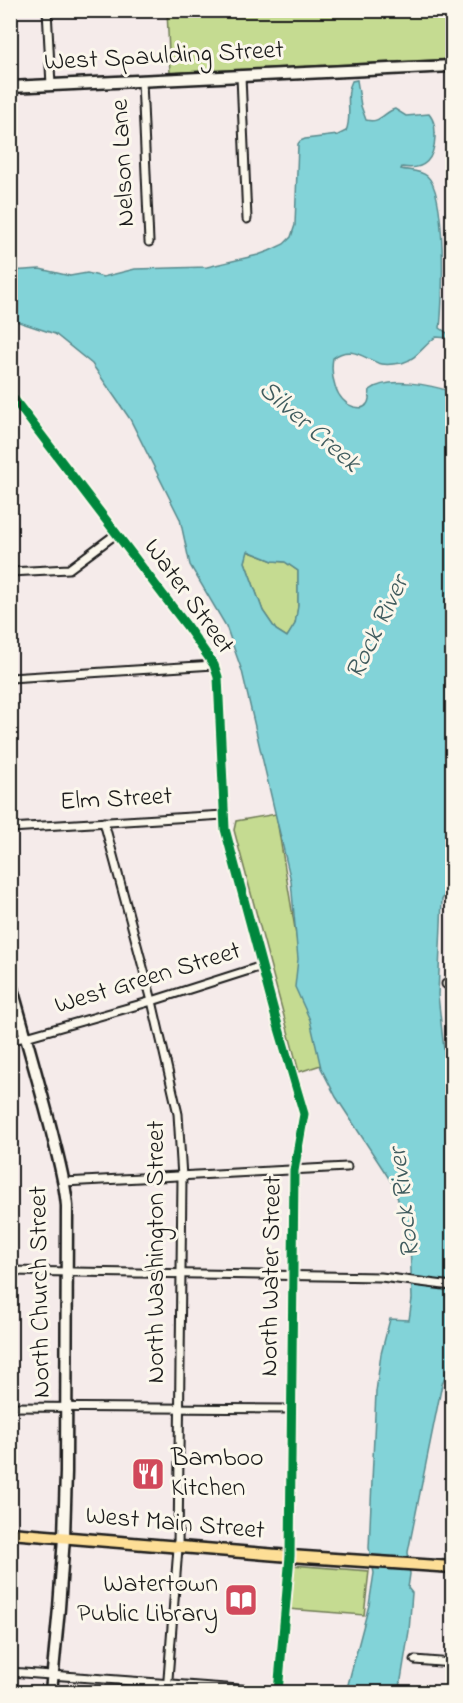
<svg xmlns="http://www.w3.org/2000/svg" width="463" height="1703" font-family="'Indie Flower',sans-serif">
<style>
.green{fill:#c5db91;stroke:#707c56;stroke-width:1.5}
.water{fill:#82d3d8;stroke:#598a8d;stroke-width:1.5;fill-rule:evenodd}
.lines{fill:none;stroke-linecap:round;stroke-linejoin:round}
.street-casing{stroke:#1c1c1c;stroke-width:11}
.secondary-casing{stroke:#1c1c1c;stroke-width:15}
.primary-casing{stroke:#1c1c1c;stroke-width:15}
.street{stroke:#fbf7ec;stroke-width:7}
.secondary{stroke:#fbf7ec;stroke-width:10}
.primary{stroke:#fdde96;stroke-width:10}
.cycleway-casing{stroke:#fbf7ec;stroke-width:13}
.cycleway{stroke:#00873e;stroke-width:9}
.labels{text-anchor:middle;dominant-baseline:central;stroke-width:6;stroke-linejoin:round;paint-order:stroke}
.street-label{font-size:26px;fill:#1c1c1c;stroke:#fbf7ec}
.poi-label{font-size:26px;fill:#1c1c1c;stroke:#fbf7ec;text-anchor:start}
.water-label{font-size:27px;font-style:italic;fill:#405c5e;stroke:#fbf7ec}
</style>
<rect width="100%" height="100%" fill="#f5ebea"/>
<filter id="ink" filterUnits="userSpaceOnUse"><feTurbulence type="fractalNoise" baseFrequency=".0167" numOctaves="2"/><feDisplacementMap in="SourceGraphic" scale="12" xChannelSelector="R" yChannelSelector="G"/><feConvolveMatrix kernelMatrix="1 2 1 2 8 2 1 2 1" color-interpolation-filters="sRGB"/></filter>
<g filter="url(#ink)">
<!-- green -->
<g class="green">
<polygon points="167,11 452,11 452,59 170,73"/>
<polygon points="247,551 273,561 285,562 298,571 298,607 295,625 287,637 276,630 263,611 245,562"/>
<polygon points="276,814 300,959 321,1065 299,1072 234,830 236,821"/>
<polygon points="291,1565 369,1571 364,1615 288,1609"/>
</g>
<!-- water -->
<path class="water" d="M357 80 361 106 366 120C380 124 384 112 395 109L406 116 429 114C435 121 435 129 435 137 434 159 425 171 402 167L401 169C409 171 420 170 427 176 447 193 443 301 440 328L450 335 449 338 436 337C424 345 417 359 402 363 395 364 385 366 378 363 362 357 350 345 333 358 330 375 335 401 354 407 359 408 364 409 367 404 370 401 369 394 370 390 388 376 432 385 452 392V881L442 900 438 995 448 1087 452 1100V1345L446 1374 442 1384 408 1552 410 1574 408 1588 412 1593 409 1631 399 1692H346L369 1605 374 1573 369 1548 376 1392 381 1354 390 1319 409 1320 412 1299 410 1241 394 1186 336 1097 321 1068 310 1020 295 987 298 959 291 881 242 671 226 626 190 565 180 519 130 419 92 364 55 334 16 321 11 323V271L40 269 70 276 87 273 103 277 135 269 207 267 258 255 269 251 284 244 291 237 295 225 298 144 300 141 305 139 338 135 346 131C353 115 344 96 352 81ZM248 551 273 561 285 562 298 571V606L295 624 287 637 276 630 263 611 245 562Z"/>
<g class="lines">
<!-- street casing -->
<g class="street-casing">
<g id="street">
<polyline points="47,10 51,85"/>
<polyline points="241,76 247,219"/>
<polyline points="142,81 149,242"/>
<polyline points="10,394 186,625 214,665 218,677 225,829 275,1015 304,1114 294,1171 290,1556 278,1692"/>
<polyline points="10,572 69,569 116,534"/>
<polyline points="10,678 214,665"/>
<polyline points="104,822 152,1001 178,1114 182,1177 178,1548 167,1692"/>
<polyline points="10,828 224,815"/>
<polyline points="446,984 452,984"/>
<polyline points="10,1040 26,1037 152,1001 262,966"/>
<polyline points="451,1074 452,1074"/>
<polyline points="64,1182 347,1167"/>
<polyline points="10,1271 381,1277 452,1286"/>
<polyline points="10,1407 292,1409"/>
<polyline points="415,1660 452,1663"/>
<polyline points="10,1672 279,1692"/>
</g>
</g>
<!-- secondary casing -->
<g class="secondary-casing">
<g id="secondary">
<polyline points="10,87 452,66"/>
<path d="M10 981C24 1032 39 1082 52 1133 58 1158 65 1181 67 1206L66 1472 64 1537 59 1608 51 1692"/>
</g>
</g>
<!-- primary casing -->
<g class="primary-casing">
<polyline id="primary" points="10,1533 290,1556 452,1567"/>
</g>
<!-- street -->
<use href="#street" class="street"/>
<!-- secondary -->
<use href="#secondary" class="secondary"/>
<!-- primary -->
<use href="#primary" class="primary"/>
<!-- cycleway casing -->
<g class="cycleway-casing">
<polyline id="cycleway" points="10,394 186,625 214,665 218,677 225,829 275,1015 304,1114 294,1171 290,1556 278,1692"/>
</g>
<!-- cycleway -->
<use href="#cycleway" class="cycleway"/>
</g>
</g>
<!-- icons -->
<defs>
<g id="restaurant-square" transform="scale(1.725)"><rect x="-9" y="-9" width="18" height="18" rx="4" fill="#d1495b" stroke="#fbf7ec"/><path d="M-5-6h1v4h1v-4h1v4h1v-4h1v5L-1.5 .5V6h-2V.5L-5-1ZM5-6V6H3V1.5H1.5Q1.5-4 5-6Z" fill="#fff"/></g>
<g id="library-square" transform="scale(1.725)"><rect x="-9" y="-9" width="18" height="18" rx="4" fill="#d1495b" stroke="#fbf7ec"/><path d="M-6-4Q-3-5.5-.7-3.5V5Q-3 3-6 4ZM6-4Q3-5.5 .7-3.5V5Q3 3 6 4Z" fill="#fff"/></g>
</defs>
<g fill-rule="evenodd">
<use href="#restaurant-square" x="148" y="1474"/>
<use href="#library-square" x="241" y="1600"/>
</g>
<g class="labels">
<!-- street labels -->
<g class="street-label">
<text transform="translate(164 57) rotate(-3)">West Spaulding Street</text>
<text transform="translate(124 163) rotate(-93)">Nelson Lane</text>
<text transform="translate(188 597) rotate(54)">Water Street</text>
<text transform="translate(116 800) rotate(-3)">Elm Street</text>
<text transform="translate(148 979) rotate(-17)">West Green Street</text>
<text transform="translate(157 1252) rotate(-90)">North Washington Street</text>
<text transform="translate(272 1276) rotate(-89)">North Water Street</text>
<text transform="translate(41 1292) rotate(-91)">North Church Street</text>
<text transform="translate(175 1524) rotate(5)">West Main Street</text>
</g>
<!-- poi labels -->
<g class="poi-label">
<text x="171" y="1459">Bamboo<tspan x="171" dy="30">Kitchen</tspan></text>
<text x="218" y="1585" text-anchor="end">Watertown<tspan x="218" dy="30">Public Library</tspan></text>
</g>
<!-- water labels -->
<g class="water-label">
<text transform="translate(309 427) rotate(41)">Silver Creek</text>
<text transform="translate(378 628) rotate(-64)">Rock River</text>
<text transform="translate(405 1203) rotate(-97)">Rock River</text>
</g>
</g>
<!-- margin -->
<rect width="463" height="1703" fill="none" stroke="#fbf7ec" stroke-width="36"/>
<rect x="18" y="18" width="427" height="1667" fill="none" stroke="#1c1c1c" stroke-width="2" filter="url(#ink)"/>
</svg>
